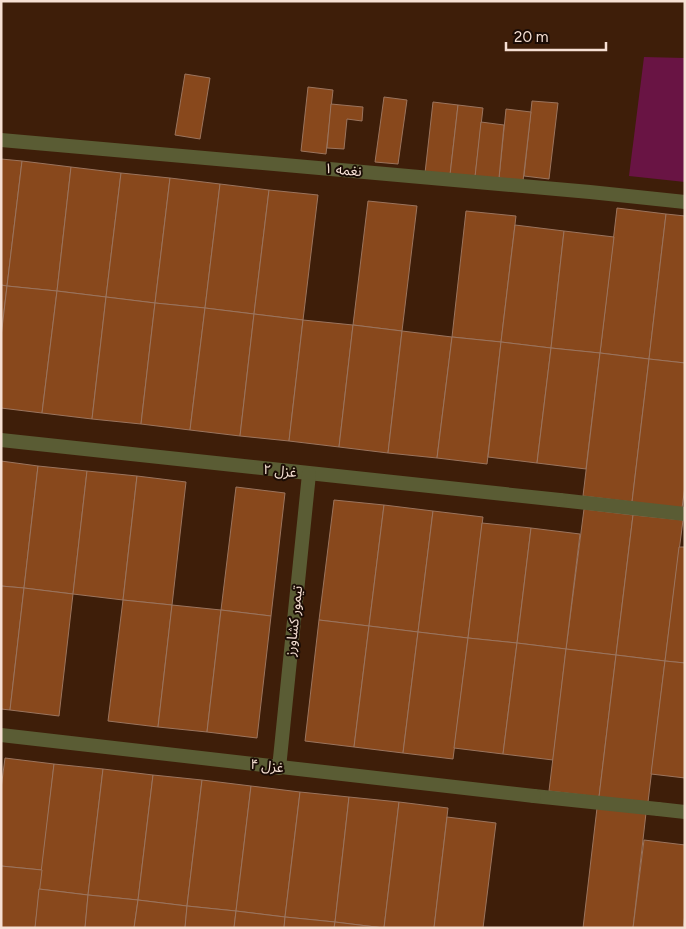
<svg xmlns="http://www.w3.org/2000/svg" width="686" height="929" font-family="Figtree,'Noto Sans Arabic',sans-serif">
<style>
.green{fill:#691444}
.building{fill:#88481c;stroke:#9b745d}
.lines{fill:none;stroke-linecap:round;stroke-linejoin:round}
.service{stroke:#5a5c34;stroke-width:14}
.minor{stroke:#5a5c34;stroke-width:14}
.labels{text-anchor:middle;dominant-baseline:central;stroke-width:4;stroke-linejoin:round;paint-order:stroke}
.street-label{font-size:14px;fill:#f6e0d4;stroke:#1b0c05}
</style>
<rect width="100%" height="100%" fill="#3e1e09"/>
<!-- green -->
<polygon class="green" points="644,57 685,58 685,182 629,176"/>
<!-- building -->
<g class="building">
<polygon points="185,74 210,78 200,139 175,135"/>
<polygon points="308,87 333,90 326,154 301,151"/>
<polygon points="384,97 407,100 398,164 375,162"/>
<polygon points="532,101 558,103 549,179 524,176"/>
<polygon points="433,102 458,105 450,175 425,173"/>
<polygon points="331,104 363,107 362,121 347,119 344,149 327,148"/>
<polygon points="458,105 483,108 475,177 450,175"/>
<polygon points="506,109 531,112 523,181 499,178"/>
<polygon points="481,122 504,125 499,178 475,177"/>
<polygon points="1,159 22,161 7,286 1,285"/>
<polygon points="22,161 71,167 57,291 7,286"/>
<polygon points="71,167 121,173 106,297 57,291"/>
<polygon points="121,173 170,178 155,303 106,297"/>
<polygon points="170,178 220,184 205,308 155,303"/>
<polygon points="220,184 269,190 254,314 205,308"/>
<polygon points="269,190 318,195 303,320 254,314"/>
<polygon points="368,201 417,206 402,331 353,325"/>
<polygon points="617,208 666,214 649,359 600,353"/>
<polygon points="466,211 516,216 501,342 452,337"/>
<polygon points="666,214 685,216 685,363 649,359"/>
<polygon points="515,225 564,231 551,348 501,342"/>
<polygon points="564,231 614,237 600,353 551,348"/>
<polygon points="1,285 7,286 1,337"/>
<polygon points="7,286 57,291 42,413 1,408 1,337"/>
<polygon points="57,291 106,297 92,419 42,413"/>
<polygon points="106,297 155,303 141,424 92,419"/>
<polygon points="155,303 205,308 190,430 141,424"/>
<polygon points="205,308 254,314 240,436 190,430"/>
<polygon points="254,314 303,320 289,441 240,436"/>
<polygon points="303,320 353,325 339,447 289,441"/>
<polygon points="353,325 402,331 388,453 339,447"/>
<polygon points="402,331 452,337 437,458 388,453"/>
<polygon points="452,337 501,342 487,464 437,458"/>
<polygon points="501,342 551,348 537,463 488,457"/>
<polygon points="551,348 600,353 586,469 537,463"/>
<polygon points="600,353 649,359 632,502 583,496"/>
<polygon points="649,359 685,363 685,486 682,508 632,502"/>
<polygon points="1,461 38,466 24,588 1,586"/>
<polygon points="38,466 87,471 73,594 24,588"/>
<polygon points="87,471 137,476 123,600 73,594"/>
<polygon points="137,476 186,482 172,605 123,600"/>
<polygon points="236,487 285,493 271,616 221,610"/>
<polygon points="334,500 384,505 369,626 319,620"/>
<polygon points="384,505 433,511 418,632 369,626"/>
<polygon points="584,509 633,515 616,655 566,649"/>
<polygon points="433,511 483,517 468,638 418,632"/>
<polygon points="633,515 683,520 665,661 616,655"/>
<polygon points="482,523 531,528 517,643 468,638"/>
<polygon points="531,528 580,534 566,649 517,643"/>
<polygon points="679,547 685,547 685,663 665,661"/>
<polygon points="1,586 24,588 10,710 1,709"/>
<polygon points="24,588 73,594 59,716 10,710"/>
<polygon points="123,600 172,605 158,727 108,721"/>
<polygon points="172,605 221,610 207,732 158,727"/>
<polygon points="221,610 271,616 257,738 207,732"/>
<polygon points="319,620 369,626 354,747 305,741"/>
<polygon points="369,626 418,632 403,753 354,747"/>
<polygon points="418,632 468,638 453,759 403,753"/>
<polygon points="468,638 517,643 503,754 454,748"/>
<polygon points="517,643 566,649 553,760 503,754"/>
<polygon points="566,649 616,655 599,797 549,791"/>
<polygon points="616,655 665,661 648,802 599,797"/>
<polygon points="665,661 685,663 685,778 651,774"/>
<polygon points="5,758 54,764 42,870 1,866 1,789"/>
<polygon points="54,764 103,769 88,895 39,889"/>
<polygon points="103,769 153,775 138,900 88,895"/>
<polygon points="153,775 202,780 187,906 138,900"/>
<polygon points="202,780 251,786 236,911 187,906"/>
<polygon points="251,786 300,792 285,917 236,911"/>
<polygon points="300,792 349,797 335,922 285,917"/>
<polygon points="349,797 399,802 384,928 335,922"/>
<polygon points="399,802 448,808 434,928 384,928"/>
<polygon points="597,808 646,813 633,928 583,928"/>
<polygon points="447,817 496,823 483,928 434,928"/>
<polygon points="644,840 685,845 685,914 683,928 633,928"/>
<polygon points="1,866 42,870 35,928 1,928"/>
<polygon points="39,889 88,895 85,928 35,928"/>
<polygon points="88,895 138,900 134,928 85,928"/>
<polygon points="138,900 187,906 185,928 134,928"/>
<polygon points="187,906 236,911 234,928 185,928"/>
<polygon points="236,911 285,917 284,928 234,928"/>
<polygon points="285,917 335,922 334,928 284,928"/>
<polygon points="335,922 384,928 334,928"/>
</g>
<g class="lines">
<!-- service -->
<g class="service">
<polyline points="560,500 685,514"/>
<polyline points="534,796 658,809"/>
</g>
<!-- minor -->
<g class="minor">
<polyline points="1,140 590,192 685,202"/>
<polyline points="1,440 560,500"/>
<polyline points="1,735 534,796"/>
<polyline points="279,768 309,474"/>
<polyline points="658,809 685,812"/>
</g>
</g>
<g class="labels">
<!-- street labels -->
<g class="street-label">
<text transform="translate(343 170) rotate(5)">نغمه ۱</text>
<text transform="translate(280 471) rotate(6)">غزل ۲</text>
<text transform="translate(294 621) rotate(-84)">تیمور کشاورز</text>
<text transform="translate(267 766) rotate(7)">غزل ۴</text>
</g>
</g>
<!-- border -->
<rect width="686" height="929" fill="none" stroke="#f6e0d4" stroke-width="5"/>
<!-- scale -->
<path d="M506 42v8h100v-8" fill="none" stroke="#f6e0d4" stroke-width="2.5"/>
<text x="514" y="42" font-size="15" fill="#f6e0d4" stroke="#1b0c05" stroke-width="4" paint-order="stroke">20 m</text>
</svg>
